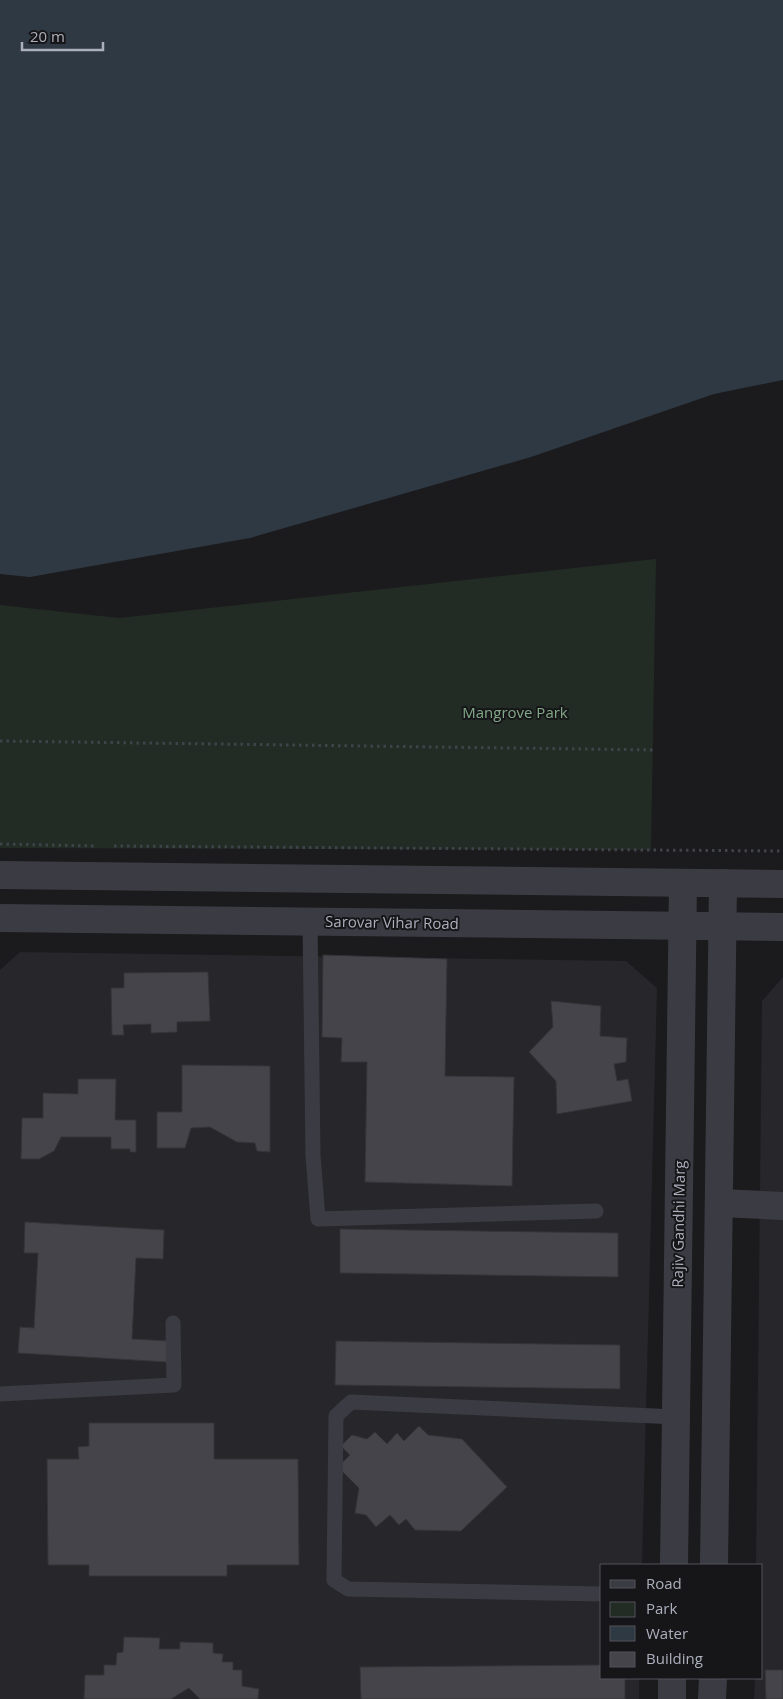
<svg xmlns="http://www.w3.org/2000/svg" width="783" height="1699" font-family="'Open Sans',sans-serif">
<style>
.built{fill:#27262a}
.green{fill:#222c24}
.water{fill:#2f3943}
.building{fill:#44444a;stroke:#353439}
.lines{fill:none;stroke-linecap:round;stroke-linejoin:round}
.path{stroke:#41434a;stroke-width:3;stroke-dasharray:2.5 4;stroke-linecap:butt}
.service{stroke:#3b3c43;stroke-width:15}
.minor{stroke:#3b3c43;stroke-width:28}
.tertiary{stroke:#3b3c43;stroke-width:28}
.labels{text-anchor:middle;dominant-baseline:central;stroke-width:4;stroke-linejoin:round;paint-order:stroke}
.park-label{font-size:15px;fill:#82a988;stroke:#161518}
.street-label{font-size:15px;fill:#acb0bd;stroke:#161518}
</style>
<rect width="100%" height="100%" fill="#1b1b1d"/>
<!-- built -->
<g class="built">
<polygon points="20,952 626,961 657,988 642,1565 602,1565 602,1678 639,1678 639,1699 0,1699 0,970"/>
<polygon points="783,977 783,1699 754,1699 755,1678 762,1678 762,1565 756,1565 762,1001"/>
</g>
<!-- green -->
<polygon class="green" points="656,559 651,850 0,848 0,605 119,618"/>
<!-- water -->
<polygon class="water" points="0,0 783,0 783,380 714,394 531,457 250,538 30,577 0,574"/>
<!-- building -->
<g class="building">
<polygon points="323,955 447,959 445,1076 514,1077 512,1186 365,1182 367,1062 341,1062 342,1038 322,1037"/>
<polygon points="208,972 210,1021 177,1022 177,1032 151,1033 151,1024 123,1025 124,1035 112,1035 111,988 124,988 124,973"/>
<polygon points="551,1001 601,1006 600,1036 627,1038 626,1062 614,1064 617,1081 628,1079 632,1101 557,1114 556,1081 529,1052 553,1027"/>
<polygon points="182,1065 270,1066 270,1152 257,1151 255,1143 237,1142 210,1127 191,1128 185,1148 157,1148 157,1112 182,1112"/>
<polygon points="78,1079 116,1079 115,1120 136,1120 136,1152 130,1152 130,1149 111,1149 111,1137 61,1137 54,1151 39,1159 21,1159 22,1118 43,1118 43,1093 78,1094"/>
<polygon points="25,1222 164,1230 163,1259 136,1258 132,1339 168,1341 167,1362 18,1353 20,1327 34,1328 38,1253 24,1253"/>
<polygon points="340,1229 618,1233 618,1277 340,1273"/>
<polygon points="336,1341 620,1345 620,1389 335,1385"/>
<polygon points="89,1423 214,1423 214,1459 298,1459 299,1565 227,1565 227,1576 89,1576 89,1565 48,1565 47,1459 79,1459 78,1447 89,1446"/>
<polygon points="419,1426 428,1435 462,1439 507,1487 461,1531 415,1530 406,1519 399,1525 390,1515 376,1527 366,1515 355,1513 359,1488 338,1467 350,1455 341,1446 352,1435 367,1439 375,1432 387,1444 397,1433 404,1441"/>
<polygon points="124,1637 160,1638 159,1649 180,1649 180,1642 213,1643 213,1653 223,1654 222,1662 233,1662 233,1670 242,1670 242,1686 259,1689 258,1699 200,1699 189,1688 171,1699 84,1699 85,1675 104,1675 104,1665 116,1665 117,1653 123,1652"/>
<polygon points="602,1665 602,1678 625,1678 625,1699 361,1699 360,1667"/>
<polygon points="765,1670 783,1670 783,1699 766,1699"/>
</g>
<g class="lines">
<!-- path -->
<g class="path">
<polyline points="0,741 654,750"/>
<polyline points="0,844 95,846"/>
<polyline points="114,846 783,851"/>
</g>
<!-- service -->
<g class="service">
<polyline points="310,921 313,1155 318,1219 596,1211"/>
<polyline points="0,1394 174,1385 173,1323"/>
<polyline points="602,1594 348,1589 334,1580 336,1416 351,1402 676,1417"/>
</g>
<!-- minor -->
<polyline class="minor" points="719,1203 783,1206"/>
<!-- tertiary -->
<g class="tertiary">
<polyline points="0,875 783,884"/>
<polyline points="0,918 783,927"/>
<polyline points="674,1565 683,883"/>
<polyline points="714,1565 723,883"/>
<polyline points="672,1699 672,1678"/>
<polyline points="712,1699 713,1678"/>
</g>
</g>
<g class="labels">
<!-- park labels -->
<g class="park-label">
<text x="515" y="712">Mangrove Park</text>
</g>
<!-- street labels -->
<g class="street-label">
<text transform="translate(392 922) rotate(1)">Sarovar Vihar Road</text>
<text transform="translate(678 1224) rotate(-89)">Rajiv Gandhi Marg</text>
</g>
</g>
<!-- legend -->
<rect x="600" y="1564" width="162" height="115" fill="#161518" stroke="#52535a"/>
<rect x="610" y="1580" width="25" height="8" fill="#3b3c43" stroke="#52535a"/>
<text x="646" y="1589" font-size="15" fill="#acb0bd">Road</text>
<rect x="610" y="1602" width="25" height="15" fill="#222c24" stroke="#52535a"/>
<text x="646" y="1614" font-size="15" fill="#acb0bd">Park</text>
<rect x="610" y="1626" width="25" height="15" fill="#2f3943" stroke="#52535a"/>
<text x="646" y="1639" font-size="15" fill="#acb0bd">Water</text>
<rect x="610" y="1652" width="25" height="15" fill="#44444a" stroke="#52535a"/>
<text x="646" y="1664" font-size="15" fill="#acb0bd">Building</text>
<!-- scale -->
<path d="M22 42v8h81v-8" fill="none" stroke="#acb0bd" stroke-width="2.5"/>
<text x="30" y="42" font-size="15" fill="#acb0bd" stroke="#161518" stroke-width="4" paint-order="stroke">20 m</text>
</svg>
